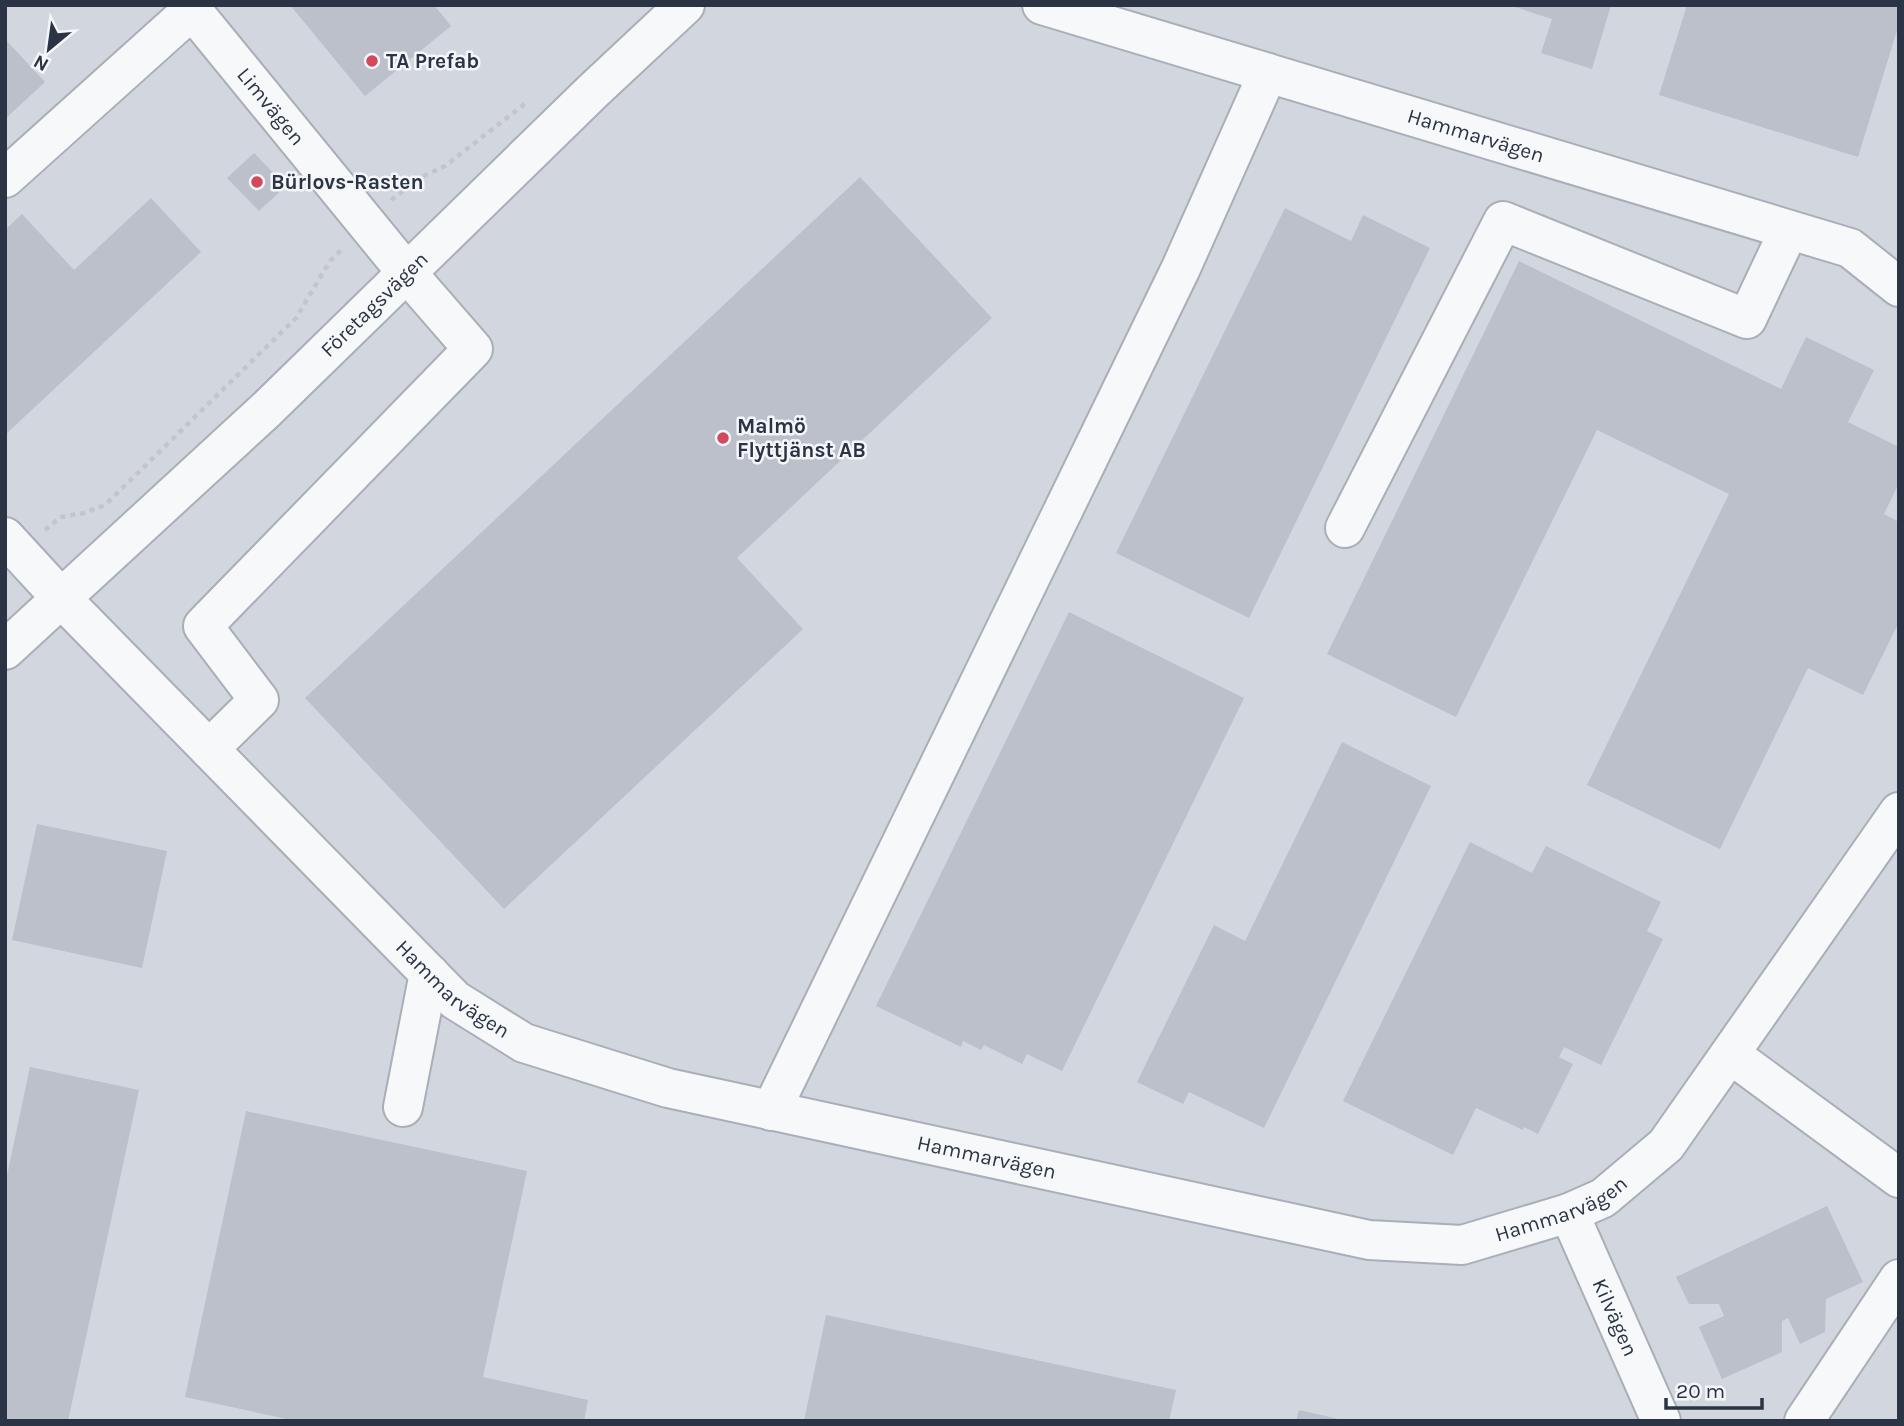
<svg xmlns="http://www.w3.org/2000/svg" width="1904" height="1426" font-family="Karla,sans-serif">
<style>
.built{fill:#d2d6de}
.building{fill:#bbc0ca}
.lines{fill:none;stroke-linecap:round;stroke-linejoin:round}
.minor-casing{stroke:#a9aeb7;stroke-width:42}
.path{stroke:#c2c5cb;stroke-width:4.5;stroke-dasharray:5 5;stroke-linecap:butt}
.minor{stroke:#f7f8fa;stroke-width:38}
.poi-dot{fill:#d1495b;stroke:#f4f6f9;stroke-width:2.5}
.labels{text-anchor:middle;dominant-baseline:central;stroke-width:5;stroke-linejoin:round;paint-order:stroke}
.poi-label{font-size:21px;font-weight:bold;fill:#2b3445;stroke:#f4f6f9;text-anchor:start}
.street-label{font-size:21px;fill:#2b3445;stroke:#f4f6f9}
</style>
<rect width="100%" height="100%" fill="#e4e7ec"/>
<!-- built -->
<rect class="built" x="5" y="5" width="1894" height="1416"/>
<!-- building -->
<g class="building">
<polygon points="290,5 434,5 451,26 365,96"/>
<polygon points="1509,5 1611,5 1592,69 1541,53 1552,19"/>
<polygon points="1687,5 1899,5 1899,24 1858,157 1659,95"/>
<polygon points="5,39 45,82 5,119"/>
<polygon points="254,153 286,186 259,211 227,178"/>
<polygon points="860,177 992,318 737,558 803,629 504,909 305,698"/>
<polygon points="151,198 201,252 5,435 5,230 22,214 74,270"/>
<polygon points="1285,208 1351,241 1363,215 1430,248 1249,618 1116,553"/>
<polygon points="1519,261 1781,389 1806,337 1874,370 1848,422 1899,447 1899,483 1884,514 1899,522 1899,622 1863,695 1808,668 1720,849 1587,785 1729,494 1597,430 1456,717 1327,654"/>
<polygon points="1069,612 1244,698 1062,1071 1027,1054 1022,1064 984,1045 981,1050 963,1041 961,1047 876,1006"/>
<polygon points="1342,742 1431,786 1264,1128 1189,1092 1183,1104 1137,1082 1214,925 1245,941"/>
<polygon points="37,824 167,851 142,968 12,940"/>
<polygon points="1470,842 1532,873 1546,846 1661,902 1647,931 1663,939 1601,1065 1564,1047 1559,1057 1573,1064 1538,1134 1524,1127 1523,1130 1476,1108 1453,1155 1343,1101"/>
<polygon points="30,1067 139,1090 68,1421 5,1421 5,1185"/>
<polygon points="246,1111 527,1171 483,1377 588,1400 584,1421 296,1421 185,1397"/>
<polygon points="1827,1206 1863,1282 1826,1299 1825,1332 1800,1344 1788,1318 1782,1321 1782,1352 1722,1379 1699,1327 1724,1316 1719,1304 1689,1304 1676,1277"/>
<polygon points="826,1315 1176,1390 1169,1421 804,1421"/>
<polygon points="1299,1410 1343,1420 1343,1421 1296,1421"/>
</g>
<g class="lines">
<!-- minor casing -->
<g class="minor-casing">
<g id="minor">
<path id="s1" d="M188 5 407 273 473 349 203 626 259 700 209 749"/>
<path id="s2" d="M1042 5 1850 248 1899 287"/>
<polyline points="5,178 192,10"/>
<polyline points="1345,528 1503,221 1747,319 1789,230"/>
<path id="s3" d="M5 537 62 599 455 1000 524 1043 668 1088 1369 1240 1462 1245 1569 1213 1603 1198 1666 1145 1899 812"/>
<path id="s4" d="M5 650 267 409 593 91 685 5"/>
<polyline points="1730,1054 1899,1178"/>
<polyline points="403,1107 429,973"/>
<polyline points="771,1111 1181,268 1268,73"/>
<path id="s5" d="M1569 1213 1661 1421"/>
<polyline points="1804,1421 1899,1279"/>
</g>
</g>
<!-- path -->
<g class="path">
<polyline points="391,200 422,177 445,166 526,103"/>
<polyline points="45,530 61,517 84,513 105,505 296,318 330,261 343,248"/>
</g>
<!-- minor -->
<use href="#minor" class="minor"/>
</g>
<!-- markers -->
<g class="poi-dot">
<circle cx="372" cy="61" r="7"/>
<circle cx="257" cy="182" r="7"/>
<circle cx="723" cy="438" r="7"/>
</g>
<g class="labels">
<!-- poi labels -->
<g class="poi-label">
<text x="386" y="61">TA Prefab</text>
<text x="271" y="182">Bürlovs-Rasten</text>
<text x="737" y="426">Malmö<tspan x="737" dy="24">Flyttjänst AB</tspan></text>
</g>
<!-- street labels -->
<g class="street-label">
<text stroke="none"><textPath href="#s1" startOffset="131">Limvägen</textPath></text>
<text stroke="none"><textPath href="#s2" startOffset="453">Hammarvägen</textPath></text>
<text stroke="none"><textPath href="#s4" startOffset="506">Företagsvägen</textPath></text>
<text stroke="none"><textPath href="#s3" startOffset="637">Hammarvägen</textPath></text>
<text stroke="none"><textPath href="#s3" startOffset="1204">Hammarvägen</textPath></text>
<text stroke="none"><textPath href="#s3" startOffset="1794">Hammarvägen</textPath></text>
<text stroke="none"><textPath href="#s5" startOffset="114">Kilvägen</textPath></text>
</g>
</g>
<!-- border -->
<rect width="1904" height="1426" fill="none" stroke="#2b3445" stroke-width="14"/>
<!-- north arrow -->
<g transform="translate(49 49) rotate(209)" stroke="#f4f6f9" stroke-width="5" paint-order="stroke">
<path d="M0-5L12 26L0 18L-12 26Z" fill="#2b3445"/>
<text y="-10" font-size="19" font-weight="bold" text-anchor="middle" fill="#2b3445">N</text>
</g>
<!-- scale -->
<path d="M1666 1398v10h96v-10" fill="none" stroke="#2b3445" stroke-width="3.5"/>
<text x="1676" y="1398" font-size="21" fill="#2b3445" stroke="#f4f6f9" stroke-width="5" paint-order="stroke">20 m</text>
</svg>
